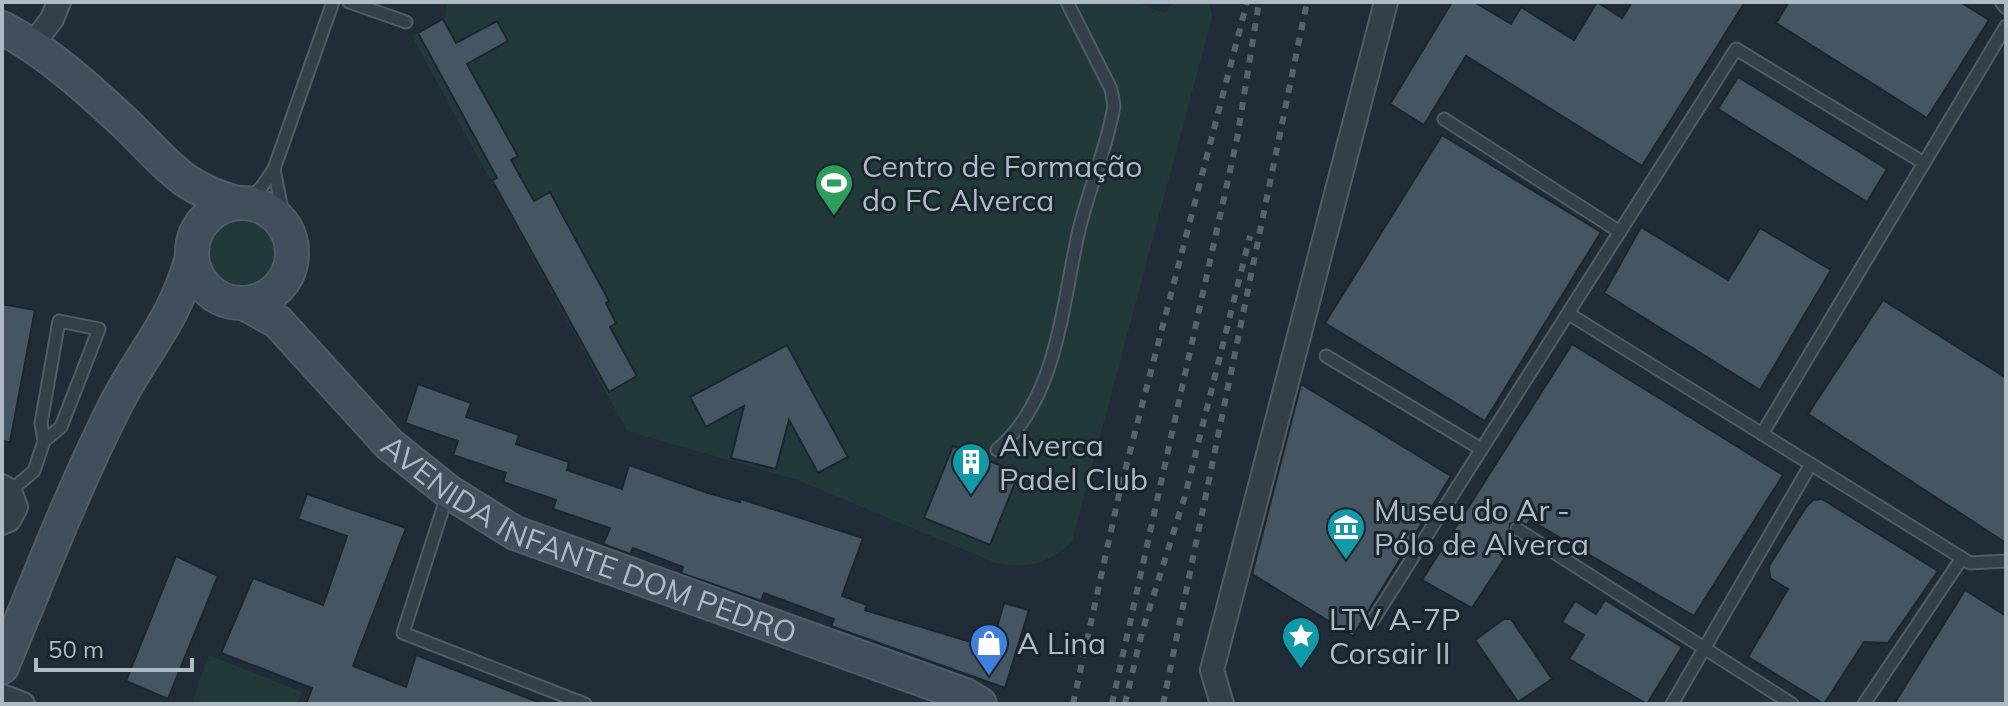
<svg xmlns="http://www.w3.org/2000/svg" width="2008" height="706" font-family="Mulish,sans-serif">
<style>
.green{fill:#223939}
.building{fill:#465562;stroke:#1b262f;stroke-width:2}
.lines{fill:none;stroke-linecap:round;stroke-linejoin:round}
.lane-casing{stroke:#515d66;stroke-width:15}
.street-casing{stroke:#515d66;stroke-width:26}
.secondary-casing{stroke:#515d66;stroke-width:36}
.lane{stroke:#333f49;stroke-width:11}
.street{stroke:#333f49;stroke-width:22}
.secondary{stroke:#414e5c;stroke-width:32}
.rail{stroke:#556370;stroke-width:6;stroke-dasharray:8 8;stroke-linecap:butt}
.labels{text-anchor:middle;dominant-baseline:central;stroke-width:6;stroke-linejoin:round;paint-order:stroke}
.poi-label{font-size:30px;fill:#aebac5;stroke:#19242d;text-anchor:start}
.street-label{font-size:30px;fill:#aebac5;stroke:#19242d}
</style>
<rect width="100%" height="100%" fill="#202d38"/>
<!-- green -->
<g class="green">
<path d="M447 2H1136L1165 13 1174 2H1209L1212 17 1072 541C1050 564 1026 569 996 563L795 479 627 431 412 36 445 18Z"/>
<circle cx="242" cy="253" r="36"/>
<polygon points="209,655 302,692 297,704 192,702"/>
</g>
<!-- building -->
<g class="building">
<polygon points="1452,2 1474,2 1511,24 1521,7 1574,40 1597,2 1622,18 1632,2 1745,2 1642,166 1466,56 1424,125 1390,104"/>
<polygon points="1789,2 1960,2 1989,20 1927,118 1776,23"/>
<polygon points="443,19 456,43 497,21 508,41 467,64 518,156 511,160 534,201 550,192 609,301 606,303 616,323 610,327 637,376 609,392 492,180 497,178 418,33"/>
<polygon points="1738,77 1887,169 1867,202 1718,109"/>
<polygon points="1442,135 1601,232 1485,421 1325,323"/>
<polygon points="1641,227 1728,280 1760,228 1831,270 1760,390 1604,293"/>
<polygon points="1883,300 2006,378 2006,543 1808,414"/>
<polygon points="2,304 35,310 10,442 2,441"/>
<polygon points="1572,344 1783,475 1694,616 1530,520 1527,525 1518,521 1510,524 1509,532 1517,539 1472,608 1422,580"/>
<polygon points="787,345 848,457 818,473 789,420 776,469 731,458 744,406 706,427 690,397"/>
<polygon points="418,384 471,403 466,417 519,435 516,444 569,462 567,470 622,489 629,465 708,493 740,502 741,499 863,538 842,596 867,605 865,610 991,648 1004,603 1029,610 1005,688 831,626 834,619 764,593 761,601 681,573 683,567 633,548 630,554 603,544 610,528 553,509 556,500 503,482 506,473 453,455 458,441 405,423"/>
<polygon points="1301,384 1451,476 1353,636 1252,574"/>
<polygon points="953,446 1019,473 990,545 924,518"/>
<polygon points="307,494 406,528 353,666 406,687 416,655 543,704 306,704 312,688 221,653 253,578 323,605 347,536 298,519"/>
<polygon points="1822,499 1938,571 1888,643 1864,642 1824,704 1748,657 1788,589 1770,578 1769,566 1806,507 1813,500"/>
<polygon points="176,556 218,576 168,699 126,681"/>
<polygon points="1965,590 2006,616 2006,704 1894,704"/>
<polygon points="1605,600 1682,647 1647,704 1569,659 1584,635 1562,622 1575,601 1596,614"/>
<polygon points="1504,619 1511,619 1552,679 1518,702 1475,640"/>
</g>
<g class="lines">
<!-- lane casing -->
<g class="lane-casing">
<g id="lane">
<polyline points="349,2 406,22"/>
<polyline points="2001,2 2006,8"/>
<polyline points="1444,119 1620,232"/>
<polyline points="274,169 286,230"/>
<polyline points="243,203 261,188 274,169 333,2"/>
<polyline points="1569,314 1970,563 2006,561"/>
<polyline points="1326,356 1481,449"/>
<polyline points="1762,434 2006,26"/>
<path d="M997 450C1058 398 1062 304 1079 230 1089 188 1107 148 1114 106L1111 89 1067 2"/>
<polyline points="10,491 34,471 44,441 61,427 99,329 59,321 41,423 44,441"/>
<polyline points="447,496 403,633 585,704"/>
<polyline points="1517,529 1792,704"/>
<polyline points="1373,620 1736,49 1924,163"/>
<polyline points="1672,704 1811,464"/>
<polyline points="1864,704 1962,558"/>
</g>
</g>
<!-- street casing -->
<g class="street-casing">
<g id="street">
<polyline points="33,44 52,19 59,2"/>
<polyline points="2,486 10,491 16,507 9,520 2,523"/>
<polyline points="2,696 23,704"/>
<polyline points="1222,704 1212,670 1386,2"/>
</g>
</g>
<!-- secondary casing -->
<g class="secondary-casing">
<g id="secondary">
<path d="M2 28C48 52 86 87 124 122 165 161 178 187 237 203"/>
<circle cx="242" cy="253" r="50"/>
<path id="s1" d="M244 303 278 322 389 444 449 492 515 533 965 695 980 704"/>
<path d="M2 667C38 580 72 492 114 408 142 352 175 321 192 257"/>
</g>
</g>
<!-- lane -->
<use href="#lane" class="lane"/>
<!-- street -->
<use href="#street" class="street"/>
<!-- secondary -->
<use href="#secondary" class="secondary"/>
<!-- rail -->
<g class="rail">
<polyline points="1073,704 1120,490 1247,2"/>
<polyline points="1112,704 1237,139 1259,2"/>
<polyline points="1125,704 1142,632 1185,496 1250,236"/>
<polyline points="1163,704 1307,2"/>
</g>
</g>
<!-- icons -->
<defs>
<g id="stadium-pin" transform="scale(2)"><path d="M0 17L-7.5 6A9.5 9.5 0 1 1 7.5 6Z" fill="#2e9e5b" stroke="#19242d"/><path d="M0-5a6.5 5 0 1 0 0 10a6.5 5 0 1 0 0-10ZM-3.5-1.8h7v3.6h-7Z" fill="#fff"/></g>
<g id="building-pin" transform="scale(2)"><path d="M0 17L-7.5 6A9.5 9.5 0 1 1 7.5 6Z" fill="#0f9aa8" stroke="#19242d"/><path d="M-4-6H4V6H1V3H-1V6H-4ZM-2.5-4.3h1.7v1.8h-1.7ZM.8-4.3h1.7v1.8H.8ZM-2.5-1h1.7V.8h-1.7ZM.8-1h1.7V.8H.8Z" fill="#fff"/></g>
<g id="museum-pin" transform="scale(2)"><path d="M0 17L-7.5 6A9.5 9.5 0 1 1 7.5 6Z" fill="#0f9aa8" stroke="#19242d"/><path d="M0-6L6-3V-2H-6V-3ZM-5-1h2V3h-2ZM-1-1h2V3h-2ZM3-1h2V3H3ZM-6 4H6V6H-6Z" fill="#fff"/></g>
<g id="sight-pin" transform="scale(2)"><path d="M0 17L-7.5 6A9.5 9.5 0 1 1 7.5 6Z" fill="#0f9aa8" stroke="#19242d"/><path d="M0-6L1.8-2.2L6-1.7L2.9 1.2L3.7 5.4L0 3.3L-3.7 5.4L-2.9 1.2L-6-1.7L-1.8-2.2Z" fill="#fff"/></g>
<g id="shop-pin" transform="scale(2)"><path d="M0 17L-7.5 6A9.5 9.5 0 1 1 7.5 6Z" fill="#3f7fe0" stroke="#19242d"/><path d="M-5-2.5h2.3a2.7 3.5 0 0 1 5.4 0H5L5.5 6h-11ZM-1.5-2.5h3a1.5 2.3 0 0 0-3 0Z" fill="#fff"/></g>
</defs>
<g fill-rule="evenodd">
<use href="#stadium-pin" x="834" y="183"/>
<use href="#building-pin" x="971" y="462"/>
<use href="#museum-pin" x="1346" y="527"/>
<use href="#sight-pin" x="1301" y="636"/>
<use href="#shop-pin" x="989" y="643"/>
</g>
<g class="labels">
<!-- poi labels -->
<g class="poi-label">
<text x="862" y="166">Centro de Formação<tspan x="862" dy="34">do FC Alverca</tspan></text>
<text x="999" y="445">Alverca<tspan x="999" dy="34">Padel Club</tspan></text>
<text x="1374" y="510">Museu do Ar -<tspan x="1374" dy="34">Pólo de Alverca</tspan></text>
<text x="1329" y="619">LTV A-7P<tspan x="1329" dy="34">Corsair II</tspan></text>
<text x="1017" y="643">A Lina</text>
</g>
<!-- street labels -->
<g class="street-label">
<text stroke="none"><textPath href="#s1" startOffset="428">AVENIDA INFANTE DOM PEDRO</textPath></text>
</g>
</g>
<!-- border -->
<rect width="2008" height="706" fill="none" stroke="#aebac5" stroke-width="8"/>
<!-- scale -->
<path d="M36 658v12h156v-12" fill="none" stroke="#aebac5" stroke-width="4"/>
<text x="48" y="658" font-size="24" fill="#aebac5" stroke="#19242d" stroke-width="6" paint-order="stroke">50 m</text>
</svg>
